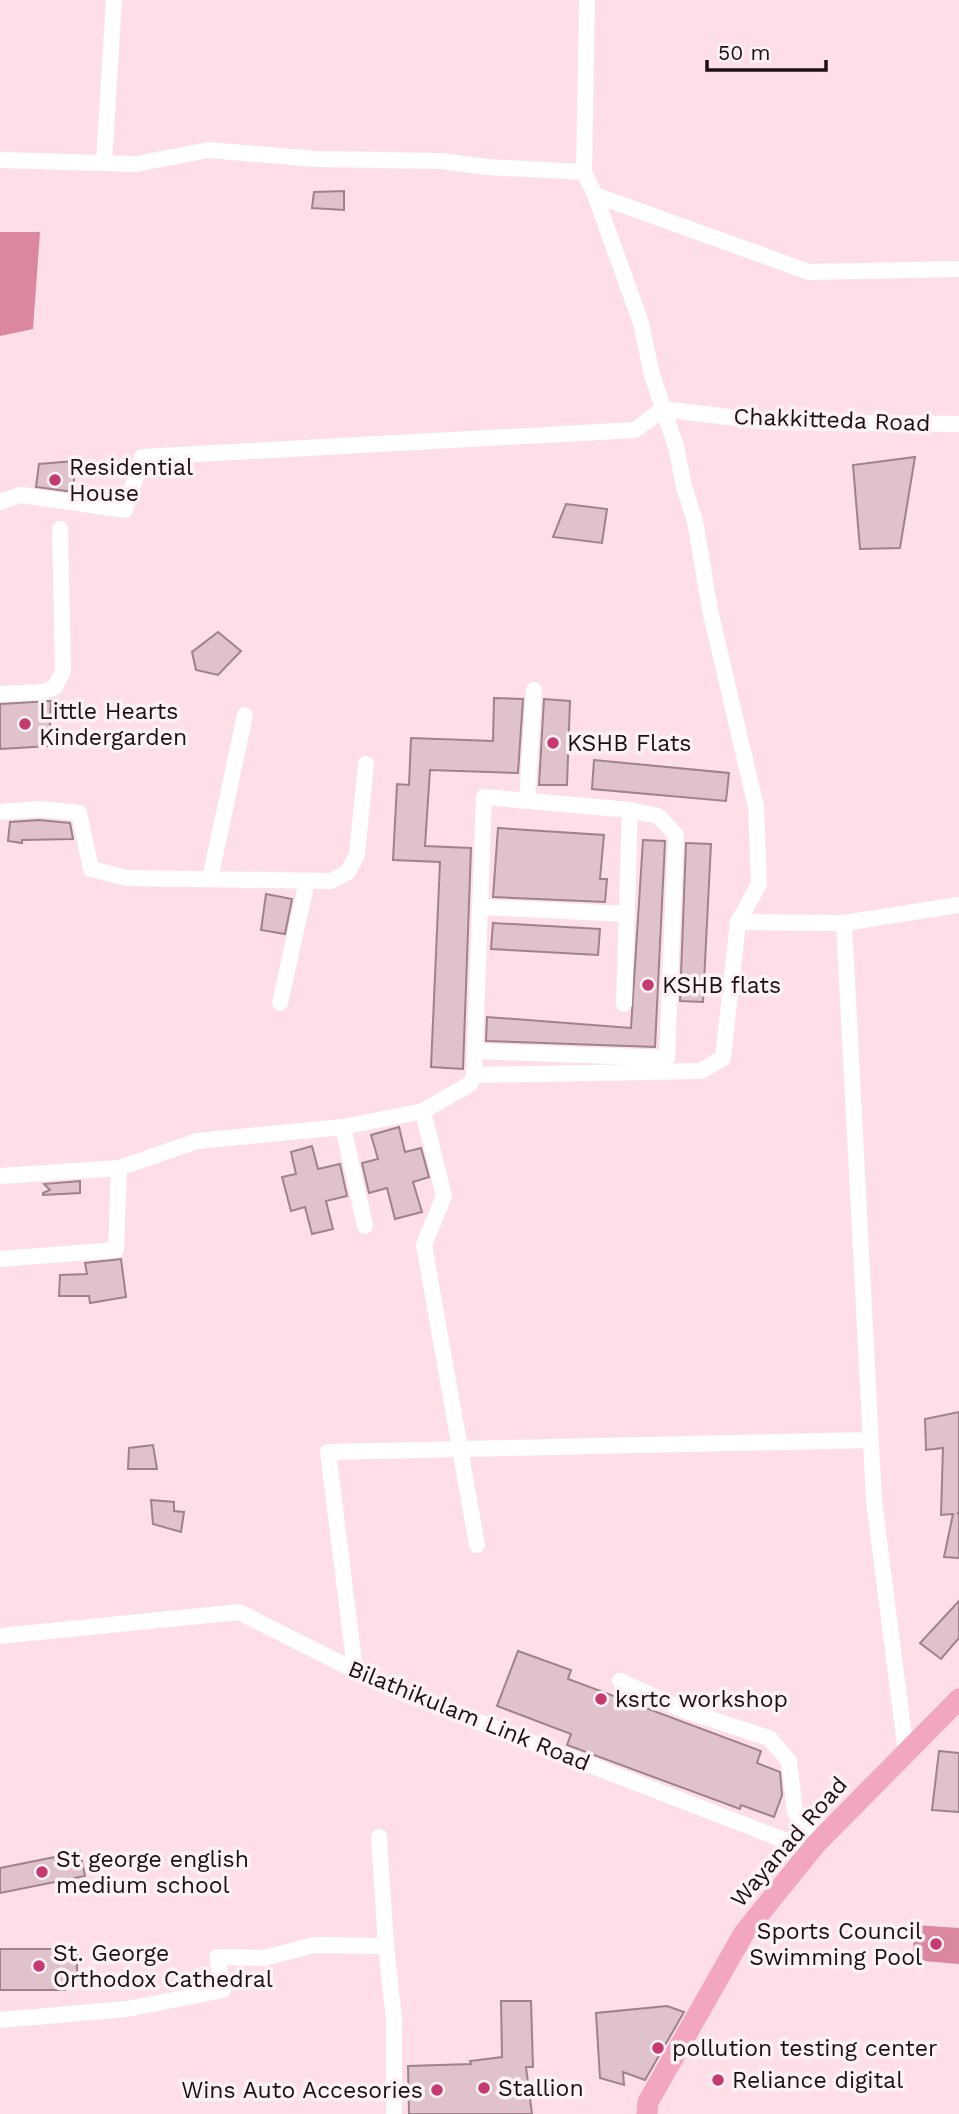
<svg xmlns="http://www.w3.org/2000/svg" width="959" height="2114" font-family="'Work Sans',sans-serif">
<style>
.water{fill:#db87a0}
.building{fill:#e0c2ca;stroke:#9f838a;stroke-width:2}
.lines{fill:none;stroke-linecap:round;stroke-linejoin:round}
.minor{stroke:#fff;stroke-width:16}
.major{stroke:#f2a6c0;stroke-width:21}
.poi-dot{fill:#c53a71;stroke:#fef2f5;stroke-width:2.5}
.labels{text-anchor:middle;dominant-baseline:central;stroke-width:7;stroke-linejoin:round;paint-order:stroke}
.street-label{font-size:23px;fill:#1b1114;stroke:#fef2f5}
.poi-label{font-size:23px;fill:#1b1114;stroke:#fef2f5;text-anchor:start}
</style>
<rect width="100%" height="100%" fill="#fedfe7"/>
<!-- water -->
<g class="water">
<polygon points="0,232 40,232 33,329 0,336"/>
<polygon points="915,1925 959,1928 959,1964 912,1960"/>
</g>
<!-- building -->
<g class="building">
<polygon points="344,191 344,210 312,208 314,192"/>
<polygon points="915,457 900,548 860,549 853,465"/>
<polygon points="74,461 74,492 36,487 39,464"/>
<polygon points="566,504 607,509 602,543 553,537"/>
<polygon points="218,632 241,651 218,675 196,670 192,652"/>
<polygon points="494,698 523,699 518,773 430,770 425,846 471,848 463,1069 431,1067 440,862 393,860 397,784 409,785 411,738 493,741"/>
<polygon points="544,699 570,701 567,785 539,785"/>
<polygon points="51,701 49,746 0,749 0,704"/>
<polygon points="594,760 729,773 726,801 592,789"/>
<polygon points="39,820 70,823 73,839 22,840 22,843 8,841 10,822"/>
<polygon points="498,828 604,835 600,879 607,879 605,902 493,897"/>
<polygon points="643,840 665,841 655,1047 486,1041 487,1017 631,1028"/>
<polygon points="686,843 711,844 703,1002 680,1001"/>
<polygon points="266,894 292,899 285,934 261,930"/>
<polygon points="493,923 600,929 598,955 491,949"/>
<polygon points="399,1127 405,1152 421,1148 429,1177 413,1182 422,1212 395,1219 387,1188 369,1193 362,1163 378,1159 371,1135"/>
<polygon points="312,1146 318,1169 340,1164 347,1196 326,1201 333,1229 312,1234 305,1207 291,1211 282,1177 296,1174 291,1152"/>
<polygon points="80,1181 80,1193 43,1195 43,1193 50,1190 44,1184"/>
<polygon points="121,1259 126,1297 90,1303 89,1296 59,1296 60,1275 87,1274 85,1263"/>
<polygon points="959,1412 959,1513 957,1513 959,1514 959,1558 944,1557 953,1514 941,1515 943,1448 926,1450 925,1419"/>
<polygon points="153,1445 157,1469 128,1469 129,1448"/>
<polygon points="151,1500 174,1502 174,1511 184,1512 181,1532 153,1524"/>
<polygon points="959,1601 959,1638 941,1659 920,1643"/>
<polygon points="518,1651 571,1670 568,1679 761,1751 757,1763 780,1772 782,1795 774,1817 741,1805 740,1809 567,1745 571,1734 497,1706"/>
<polygon points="939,1751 959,1753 959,1812 932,1810"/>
<polygon points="80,1852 85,1876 0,1893 0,1868"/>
<polygon points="0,1949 64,1949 64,1954 77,1954 77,1977 65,1977 65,1990 0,1990"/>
<polygon points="501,2001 531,2001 533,2067 526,2067 532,2114 409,2114 408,2066 471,2064 470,2061 502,2057"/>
<polygon points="667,2006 684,2012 645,2080 623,2072 624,2085 600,2078 596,2013"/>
</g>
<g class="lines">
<!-- minor -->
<g class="minor">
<polyline points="0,160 136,164 208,150 316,159 441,161 487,167 584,172 595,195 641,323 652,375 676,447 684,487 695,521 710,610 756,807 759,884 738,922 723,1058 701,1071 474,1075 470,1084 423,1111 343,1127"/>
<polyline points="104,162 114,0"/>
<polyline points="584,172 587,0"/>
<polyline points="595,195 809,272 959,269"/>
<polyline points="0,502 21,495 125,510 142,457 635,430 663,409 769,422 959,424"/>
<polyline points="0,694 43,692 55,687 63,671 60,529"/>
<polyline points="527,801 534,690"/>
<polyline points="0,812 39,809 79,813 91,869 127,878 331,881 348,872 357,854 366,764"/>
<polyline points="210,879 245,715"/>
<polyline points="480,907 626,914"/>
<polyline points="738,922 844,923 874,1501 906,1752"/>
<polyline points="844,923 959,905"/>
<polyline points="280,1003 307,881"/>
<polyline points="475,1051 667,1058 676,835 658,816 630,810"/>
<polyline points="474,1075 484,797 630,810 624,1004"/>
<polyline points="423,1111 444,1196 424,1245 477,1545"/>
<polyline points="0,1176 119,1168"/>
<polyline points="0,1259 116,1250 119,1168 197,1141 343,1127 365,1226"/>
<polyline points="0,1636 239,1612 388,1687 810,1850"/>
<polyline points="355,1670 328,1452 870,1440"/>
<polyline points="620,1681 683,1710 769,1738 789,1761 795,1812 816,1844"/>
<polyline points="379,1837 386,1946"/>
<polyline points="0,2020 127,2009 223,1990 217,1957 264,1958 314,1945 386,1946 394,2019 394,2114"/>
</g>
<!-- major -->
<polyline class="major" points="647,2114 648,2102 744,1933 816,1844 959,1699"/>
</g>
<!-- markers -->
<g class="poi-dot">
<circle cx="55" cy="480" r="7"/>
<circle cx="25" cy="724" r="7"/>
<circle cx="553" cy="743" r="7"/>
<circle cx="648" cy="985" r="7"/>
<circle cx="601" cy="1699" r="7"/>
<circle cx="42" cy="1872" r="7"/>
<circle cx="936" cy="1944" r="7"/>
<circle cx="39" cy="1966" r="7"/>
<circle cx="658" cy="2048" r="7"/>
<circle cx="718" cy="2080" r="7"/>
<circle cx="484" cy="2088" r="7"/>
<circle cx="437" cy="2090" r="7"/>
</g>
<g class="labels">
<!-- street labels -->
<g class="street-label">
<text transform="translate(832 420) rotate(2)">Chakkitteda Road</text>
<text transform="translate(469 1716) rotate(22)">Bilathikulam Link Road</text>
<text transform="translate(789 1842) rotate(-49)">Wayanad Road</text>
</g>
<!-- poi labels -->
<g class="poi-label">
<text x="69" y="467">Residential<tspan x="69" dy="26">House</tspan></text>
<text x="39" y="711">Little Hearts<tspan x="39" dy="26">Kindergarden</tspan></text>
<text x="567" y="743">KSHB Flats</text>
<text x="662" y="985">KSHB flats</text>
<text x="615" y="1699">ksrtc workshop</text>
<text x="56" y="1859">St george english<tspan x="56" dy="26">medium school</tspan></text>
<text x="922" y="1931" text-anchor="end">Sports Council<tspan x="922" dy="26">Swimming Pool</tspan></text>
<text x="53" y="1953">St. George<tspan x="53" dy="26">Orthodox Cathedral</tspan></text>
<text x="672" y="2048">pollution testing center</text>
<text x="732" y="2080">Reliance digital</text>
<text x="498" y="2088">Stallion</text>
<text x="423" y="2090" text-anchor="end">Wins Auto Accesories</text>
</g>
</g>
<!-- scale -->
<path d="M707 60v10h119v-10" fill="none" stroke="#1b1114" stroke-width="3.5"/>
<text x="718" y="60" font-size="21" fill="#1b1114" stroke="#fef2f5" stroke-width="5" paint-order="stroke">50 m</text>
</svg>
